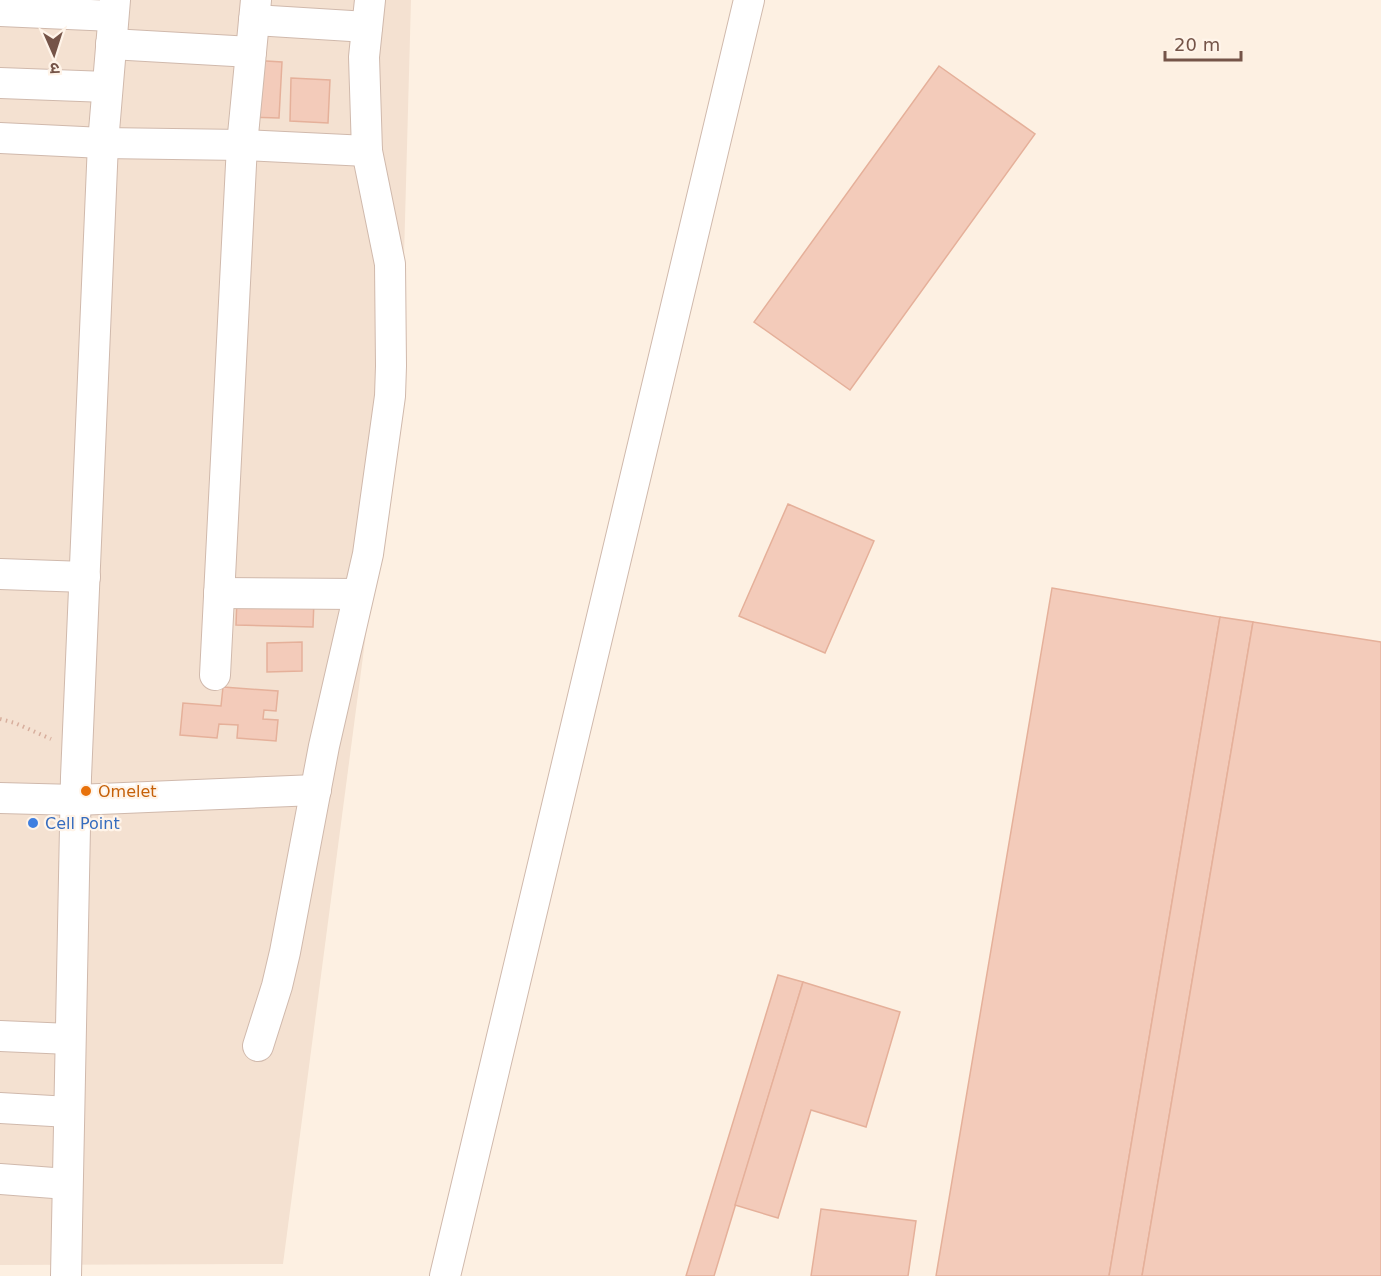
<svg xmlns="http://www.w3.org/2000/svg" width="1381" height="1276" font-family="'DejaVu Sans','Noto Sans Devanagari',sans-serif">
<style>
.residential{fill:#f4e1d1}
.building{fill:#f3cbba;stroke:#e5b09a;stroke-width:1.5}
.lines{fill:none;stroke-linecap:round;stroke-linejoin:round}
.minor-casing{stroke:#d0b9ac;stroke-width:32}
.path{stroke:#d7ae9d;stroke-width:4;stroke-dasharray:1.5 4.5;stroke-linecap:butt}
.minor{stroke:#fff;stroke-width:30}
.food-dot{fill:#e8710a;stroke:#fff4e9;stroke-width:2}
.shop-dot{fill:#3f7fe0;stroke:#fff4e9;stroke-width:2}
.labels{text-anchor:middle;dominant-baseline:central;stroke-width:4.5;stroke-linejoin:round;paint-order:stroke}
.food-label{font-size:16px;fill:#c56008;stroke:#fff4e9;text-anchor:start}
.shop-label{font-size:16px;fill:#366cbe;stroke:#fff4e9;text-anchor:start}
</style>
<rect width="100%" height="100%" fill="#fdf0e2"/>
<!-- residential -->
<polygon class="residential" points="0,0 411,0 401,368 283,1264 0,1265"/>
<!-- building -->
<g class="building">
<polygon points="251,60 282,62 279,118 249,117"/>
<polygon points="939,66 1035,134 850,390 754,322"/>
<polygon points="291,78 330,80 328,123 290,121"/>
<polygon points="788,504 874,541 825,653 739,616"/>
<polygon points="1052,588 1220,617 1109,1276 936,1276"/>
<polygon points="237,597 314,600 313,627 236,625"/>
<polygon points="1220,617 1253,622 1142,1276 1109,1276"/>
<polygon points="1253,622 1381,642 1381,1276 1142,1276"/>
<polygon points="302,642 302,671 267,672 267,643"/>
<polygon points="223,687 278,691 276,711 264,710 263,719 278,720 276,741 237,738 238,725 219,724 217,738 180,735 183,703 221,706"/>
<polygon points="778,975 803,982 714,1276 686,1276"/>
<polygon points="803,982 900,1012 866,1127 811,1110 778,1218 735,1205"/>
<polygon points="821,1209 916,1221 908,1276 811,1276"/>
</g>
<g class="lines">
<!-- minor casing -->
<g class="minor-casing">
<g id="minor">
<polyline points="0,11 113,16"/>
<polyline points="254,20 367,27"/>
<polyline points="111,44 251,52"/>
<polyline points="0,83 107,87"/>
<polyline points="0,138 103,143 242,145 367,151"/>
<polyline points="0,574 85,577"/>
<polyline points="219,593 358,594"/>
<polyline points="215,675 242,145 256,0"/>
<polyline points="0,798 76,800 316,790"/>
<polyline points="0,1036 70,1039"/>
<polyline points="258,1046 277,986 285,952 324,746 368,554 390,396 391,366 390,264 367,151 364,57 370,0"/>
<polyline points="0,1108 69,1112"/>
<polyline points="0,1179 67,1184"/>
<polyline points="66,1276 76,777 103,143 115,0"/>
<polyline points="445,1276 749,0"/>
</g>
</g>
<!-- path -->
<polyline class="path" points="0,719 15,723 51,739"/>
<!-- minor -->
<use href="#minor" class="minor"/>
</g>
<!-- markers -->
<circle class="food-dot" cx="86" cy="791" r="6"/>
<circle class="shop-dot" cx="33" cy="823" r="6"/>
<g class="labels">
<!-- food labels -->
<g class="food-label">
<text x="98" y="791">Omelet</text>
</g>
<!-- shop labels -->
<g class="shop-label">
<text x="45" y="823">Cell Point</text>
</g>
</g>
<!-- north arrow -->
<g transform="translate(54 54) rotate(177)" stroke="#fff4e9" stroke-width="4.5" paint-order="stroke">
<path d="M0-4.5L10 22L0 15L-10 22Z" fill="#755448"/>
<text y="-9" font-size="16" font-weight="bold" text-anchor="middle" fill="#755448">उ</text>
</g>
<!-- scale -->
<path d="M1165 51v9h76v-9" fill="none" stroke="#755448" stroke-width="3"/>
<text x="1174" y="51" font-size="18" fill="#755448" stroke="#fff4e9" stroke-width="4.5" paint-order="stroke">20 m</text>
</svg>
